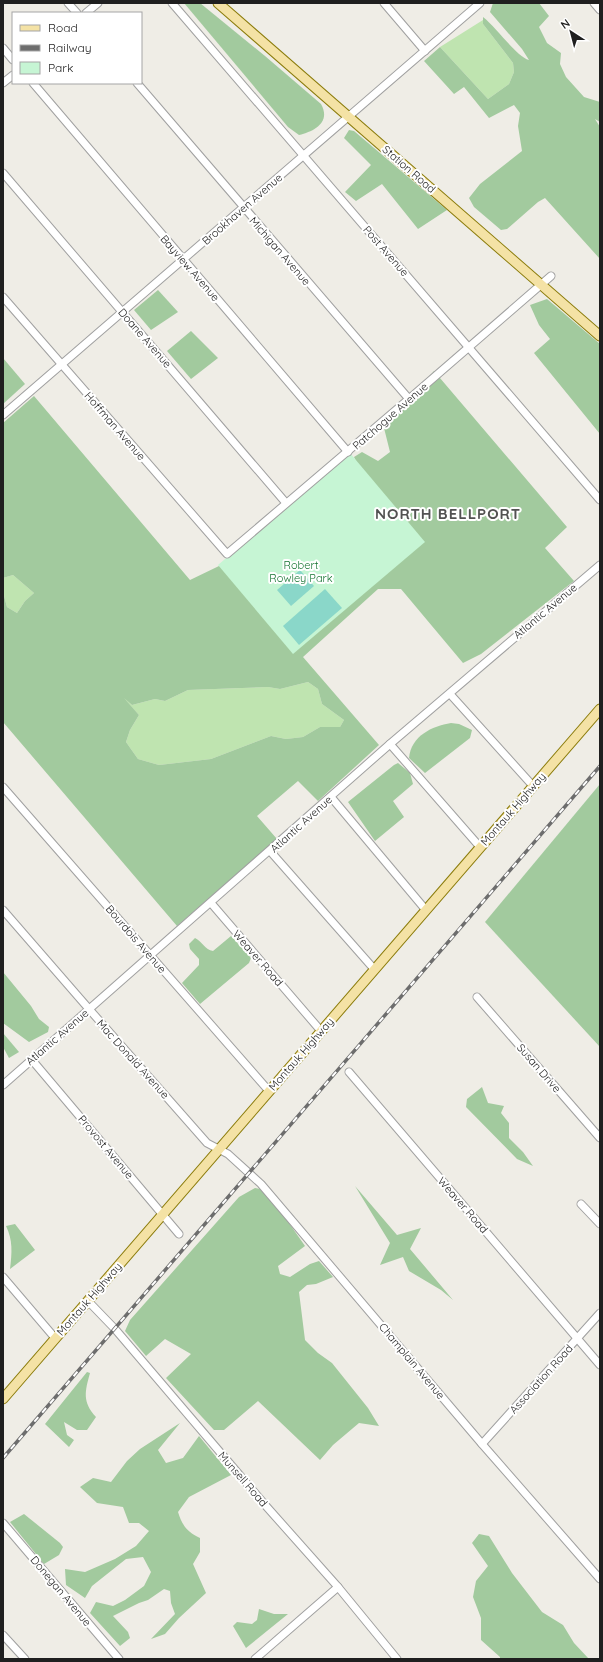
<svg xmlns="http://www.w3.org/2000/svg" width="603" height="1662" font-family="Quicksand,sans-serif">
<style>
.grass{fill:#bfe4b0}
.forest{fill:#a2ca9e;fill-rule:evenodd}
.park{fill:#c6f5d4}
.pitch{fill:#8ad7c9}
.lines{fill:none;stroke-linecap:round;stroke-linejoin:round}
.minor-casing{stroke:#a0a0a0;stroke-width:9}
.major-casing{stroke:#8c7d0d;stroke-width:11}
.minor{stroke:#fff;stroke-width:7}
.major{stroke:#f4e2a5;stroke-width:9}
.rail-casing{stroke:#6d6d6d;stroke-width:3.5}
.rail{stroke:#fff;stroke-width:2;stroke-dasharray:6;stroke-linecap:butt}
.labels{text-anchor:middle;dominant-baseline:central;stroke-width:4;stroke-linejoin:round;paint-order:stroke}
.street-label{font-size:11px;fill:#1f1f1f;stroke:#fff}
.park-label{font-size:11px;fill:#157431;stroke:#fff}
.district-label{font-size:15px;font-weight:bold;letter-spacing:1px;fill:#525252;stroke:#fff}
</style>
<rect width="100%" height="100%" fill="#efede6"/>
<!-- grass -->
<g class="grass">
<polygon points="483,20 483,24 513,63 514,72 509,84 488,99 440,47"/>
<polygon points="13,575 34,593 25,601 17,613 7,607 3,592 3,578"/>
<polygon points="308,682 318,689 322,704 344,720 340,727 320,727 303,737 286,739 271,736 211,759 159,765 138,759 126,742 130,730 139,715 119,693 132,705 155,699 165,701 188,690 268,687 280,689"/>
</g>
<!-- forest -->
<g class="forest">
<path d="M184 3H200L265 56 321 104C331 122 315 131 299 135L288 127Z"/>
<path d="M493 3H539L549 16 539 27 547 43 561 53 560 64 566 77 584 97 600 102V122L595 119 600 127V259L545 198 538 202 507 229 501 230 474 207 469 198 480 184 522 151 518 126 520 113 514 105 489 118 464 87 454 94 424 61 440 47 488 99 509 84 514 72 513 63 483 24V17C497 28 516 56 529 60L522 49 490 12Z"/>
<polygon points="349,130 354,131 447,210 418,229 382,184 356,201 345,192 371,165 344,138"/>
<polygon points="158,290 178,312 151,330 134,310"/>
<polygon points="547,299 600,344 600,434 534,353 550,339 539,325 530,305"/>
<polygon points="191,331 218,358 191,379 167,351"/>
<polygon points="3,358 25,384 3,404"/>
<path d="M434 371 567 527 545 548 574 581 481 654 463 663 401 589H378L303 657 379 745 318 801 298 781 257 816 277 839 177 926 3 722V592L7 607 17 613 25 601 34 593 13 575 3 578V423L34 396 190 580 219 566 375 500 354 457 362 452 378 461 390 452 384 428ZM308 682 318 689 322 704 344 720 340 727H320L303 737 286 739 271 736 211 759 159 765 138 759 126 742 130 730 139 715 124 698 132 705 155 699 165 701 188 690 268 687 280 689Z"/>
<path d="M451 723 459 724 472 730 470 738 425 773 409 758C411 736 432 726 451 723Z"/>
<polygon points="398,763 410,773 413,784 393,801 404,817 375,841 348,802 394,765"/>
<polygon points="600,784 600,1047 485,922"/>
<path d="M231 936 251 958 249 963 200 1004 182 983 199 965V959L190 949 189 944 195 938C202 941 205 950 213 951Z"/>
<polygon points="3,972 31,1006 39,1019 49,1027 48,1032 29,1042 3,1023"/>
<polygon points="3,1033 19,1052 9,1058 3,1047"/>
<polygon points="482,1087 488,1103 504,1106 501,1113 509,1123 509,1138 523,1152 533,1166 517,1159 466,1107 467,1099"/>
<polygon points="355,1186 397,1235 421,1228 410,1249 453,1300 441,1290 409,1271 403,1257 380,1265 390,1243"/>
<polygon points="255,1188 266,1190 305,1246 278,1266 280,1274 290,1277 310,1264 319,1261 333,1277 316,1284 307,1285 299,1292 305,1340 318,1353 332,1363 368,1408 379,1426 359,1423 333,1445 320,1460 258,1401 224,1430 214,1430 166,1378 191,1354 165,1339 146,1356 125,1331 130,1320 239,1197"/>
<path d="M15 1224 35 1250 10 1269C12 1253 13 1240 6 1226Z"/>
<path d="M87 1372 90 1373C85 1391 82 1402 96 1417L87 1430H77L64 1422 67 1435 74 1440 69 1447 45 1424Z"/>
<path d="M180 1423 158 1450 166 1463 183 1458 199 1436 231 1475 189 1497 178 1512C182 1525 187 1532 200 1538V1552L193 1564 206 1593 179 1618 165 1634 151 1639 175 1614 171 1603 170 1591 164 1589 148 1600 139 1603 113 1616 128 1632 130 1638 120 1646 90 1613 96 1602 113 1606 125 1600 144 1586 151 1572 143 1557 126 1559 92 1586 85 1598 66 1585 65 1569 85 1572 115 1559 136 1546 149 1531 139 1523H129L123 1507 97 1503 80 1487 93 1478 111 1482 127 1461 140 1449Z"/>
<polygon points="24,1514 60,1543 63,1547 59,1555 44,1564 10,1522"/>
<polygon points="479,1534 489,1536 512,1573 542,1612 563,1625 574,1643 589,1659 500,1659 500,1657 481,1640 481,1618 473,1597 476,1581 488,1566 472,1543"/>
<polygon points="259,1609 274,1614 288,1614 246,1648 233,1626 237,1622 252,1624 257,1620"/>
</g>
<!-- park -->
<polygon class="park" points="350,453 425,542 293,654 218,565"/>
<!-- pitch -->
<g class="pitch">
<polygon points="300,570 314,586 291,606 277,590"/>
<polygon points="325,589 342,608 299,645 283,626"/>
</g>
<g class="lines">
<!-- minor casing -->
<g class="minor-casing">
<g id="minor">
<polyline points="68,3 77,13"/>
<polyline points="172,3 600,500"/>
<polyline points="384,3 425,51"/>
<polyline points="594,3 600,10"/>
<polyline points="86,13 98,3"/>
<polyline points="3,48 13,60"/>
<polyline points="3,83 13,75"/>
<polyline points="33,83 348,452"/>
<polyline points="137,83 409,399"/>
<polyline points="3,173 286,503"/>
<polyline points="3,297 227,554 409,399 551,276"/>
<polyline points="3,415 480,3"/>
<polyline points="450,694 533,786"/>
<polyline points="390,744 480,847"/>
<polyline points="3,787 269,1091"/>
<polyline points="331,797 425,909"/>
<polyline points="270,851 374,969"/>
<polyline points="211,903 321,1031"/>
<polyline points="3,910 89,1009 207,1143 228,1154 261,1184 482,1444 600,1579"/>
<polyline points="477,997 600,1138"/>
<polyline points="32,1060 179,1234"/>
<polyline points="349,1072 600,1365"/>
<polyline points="3,1085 390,744 600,565"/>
<polyline points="581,1204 600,1224"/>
<polyline points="3,1277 55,1338"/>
<polyline points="88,1301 115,1329 266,1506 338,1587 397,1659"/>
<polyline points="482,1444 600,1313"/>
<polyline points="3,1523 119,1659"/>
<polyline points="3,1635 25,1659"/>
<polyline points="255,1659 338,1587"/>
</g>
</g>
<!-- major casing -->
<g class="major-casing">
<g id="major">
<polyline points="218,3 600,336"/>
<polyline points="3,1399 600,709"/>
</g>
</g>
<!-- minor -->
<use href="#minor" class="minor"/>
<!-- major -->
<use href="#major" class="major"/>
<!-- rail casing -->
<g class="rail-casing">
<polyline id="rail" points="3,1458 600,766"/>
</g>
<!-- rail -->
<use href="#rail" class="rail"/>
</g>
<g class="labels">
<!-- street labels -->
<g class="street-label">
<text transform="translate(409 169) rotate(41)">Station Road</text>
<text transform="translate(242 209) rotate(-41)">Brookhaven Avenue</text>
<text transform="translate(280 251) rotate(49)">Michigan Avenue</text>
<text transform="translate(386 251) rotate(49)">Post Avenue</text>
<text transform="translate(190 268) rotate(49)">Bayview Avenue</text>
<text transform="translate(145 338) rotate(49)">Doane Avenue</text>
<text transform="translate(390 416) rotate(-41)">Patchogue Avenue</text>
<text transform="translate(115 426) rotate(49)">Hoffman Avenue</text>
<text transform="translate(545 611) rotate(-40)">Atlantic Avenue</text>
<text transform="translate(513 809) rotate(-49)">Montauk Highway</text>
<text transform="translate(301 824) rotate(-42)">Atlantic Avenue</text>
<text transform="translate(136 939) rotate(49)">Bourdois Avenue</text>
<text transform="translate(258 958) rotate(49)">Weaver Road</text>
<text transform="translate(57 1037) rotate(-41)">Atlantic Avenue</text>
<text transform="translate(301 1054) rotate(-49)">Montauk Highway</text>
<text transform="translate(133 1059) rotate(48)">Mac Donald Avenue</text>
<text transform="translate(539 1068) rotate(49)">Susan Drive</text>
<text transform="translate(106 1147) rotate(50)">Provost Avenue</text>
<text transform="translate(463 1205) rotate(49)">Weaver Road</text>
<text transform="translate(89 1299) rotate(-49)">Montauk Highway</text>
<text transform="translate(412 1361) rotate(50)">Champlain Avenue</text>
<text transform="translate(541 1379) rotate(-48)">Association Road</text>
<text transform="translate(243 1479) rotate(49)">Munsell Road</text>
<text transform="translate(61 1591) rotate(50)">Donegan Avenue</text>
</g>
<!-- park labels -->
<g class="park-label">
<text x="301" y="565">Robert<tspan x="301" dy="13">Rowley Park</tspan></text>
</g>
<!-- district labels -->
<g class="district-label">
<text x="448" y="513">NORTH BELLPORT</text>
</g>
</g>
<!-- border -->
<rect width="603" height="1662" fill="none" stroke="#1f1f1f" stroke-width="8"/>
<!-- legend -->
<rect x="12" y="12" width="130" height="72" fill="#ffffff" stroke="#a5a5a5"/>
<rect x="20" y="25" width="20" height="6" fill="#f4e2a5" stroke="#a5a5a5"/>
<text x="48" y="32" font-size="12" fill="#1f1f1f">Road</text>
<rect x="20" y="45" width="20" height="6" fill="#6d6d6d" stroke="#a5a5a5"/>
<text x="48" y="52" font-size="12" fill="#1f1f1f">Railway</text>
<rect x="20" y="62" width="20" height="12" fill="#c6f5d4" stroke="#a5a5a5"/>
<text x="48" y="72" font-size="12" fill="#1f1f1f">Park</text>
<!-- north arrow -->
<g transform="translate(571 32) rotate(324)" stroke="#ffffff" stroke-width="3" paint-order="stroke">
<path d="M0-3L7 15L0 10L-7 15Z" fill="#1f1f1f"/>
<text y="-6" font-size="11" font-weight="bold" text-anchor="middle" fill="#1f1f1f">N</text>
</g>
</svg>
